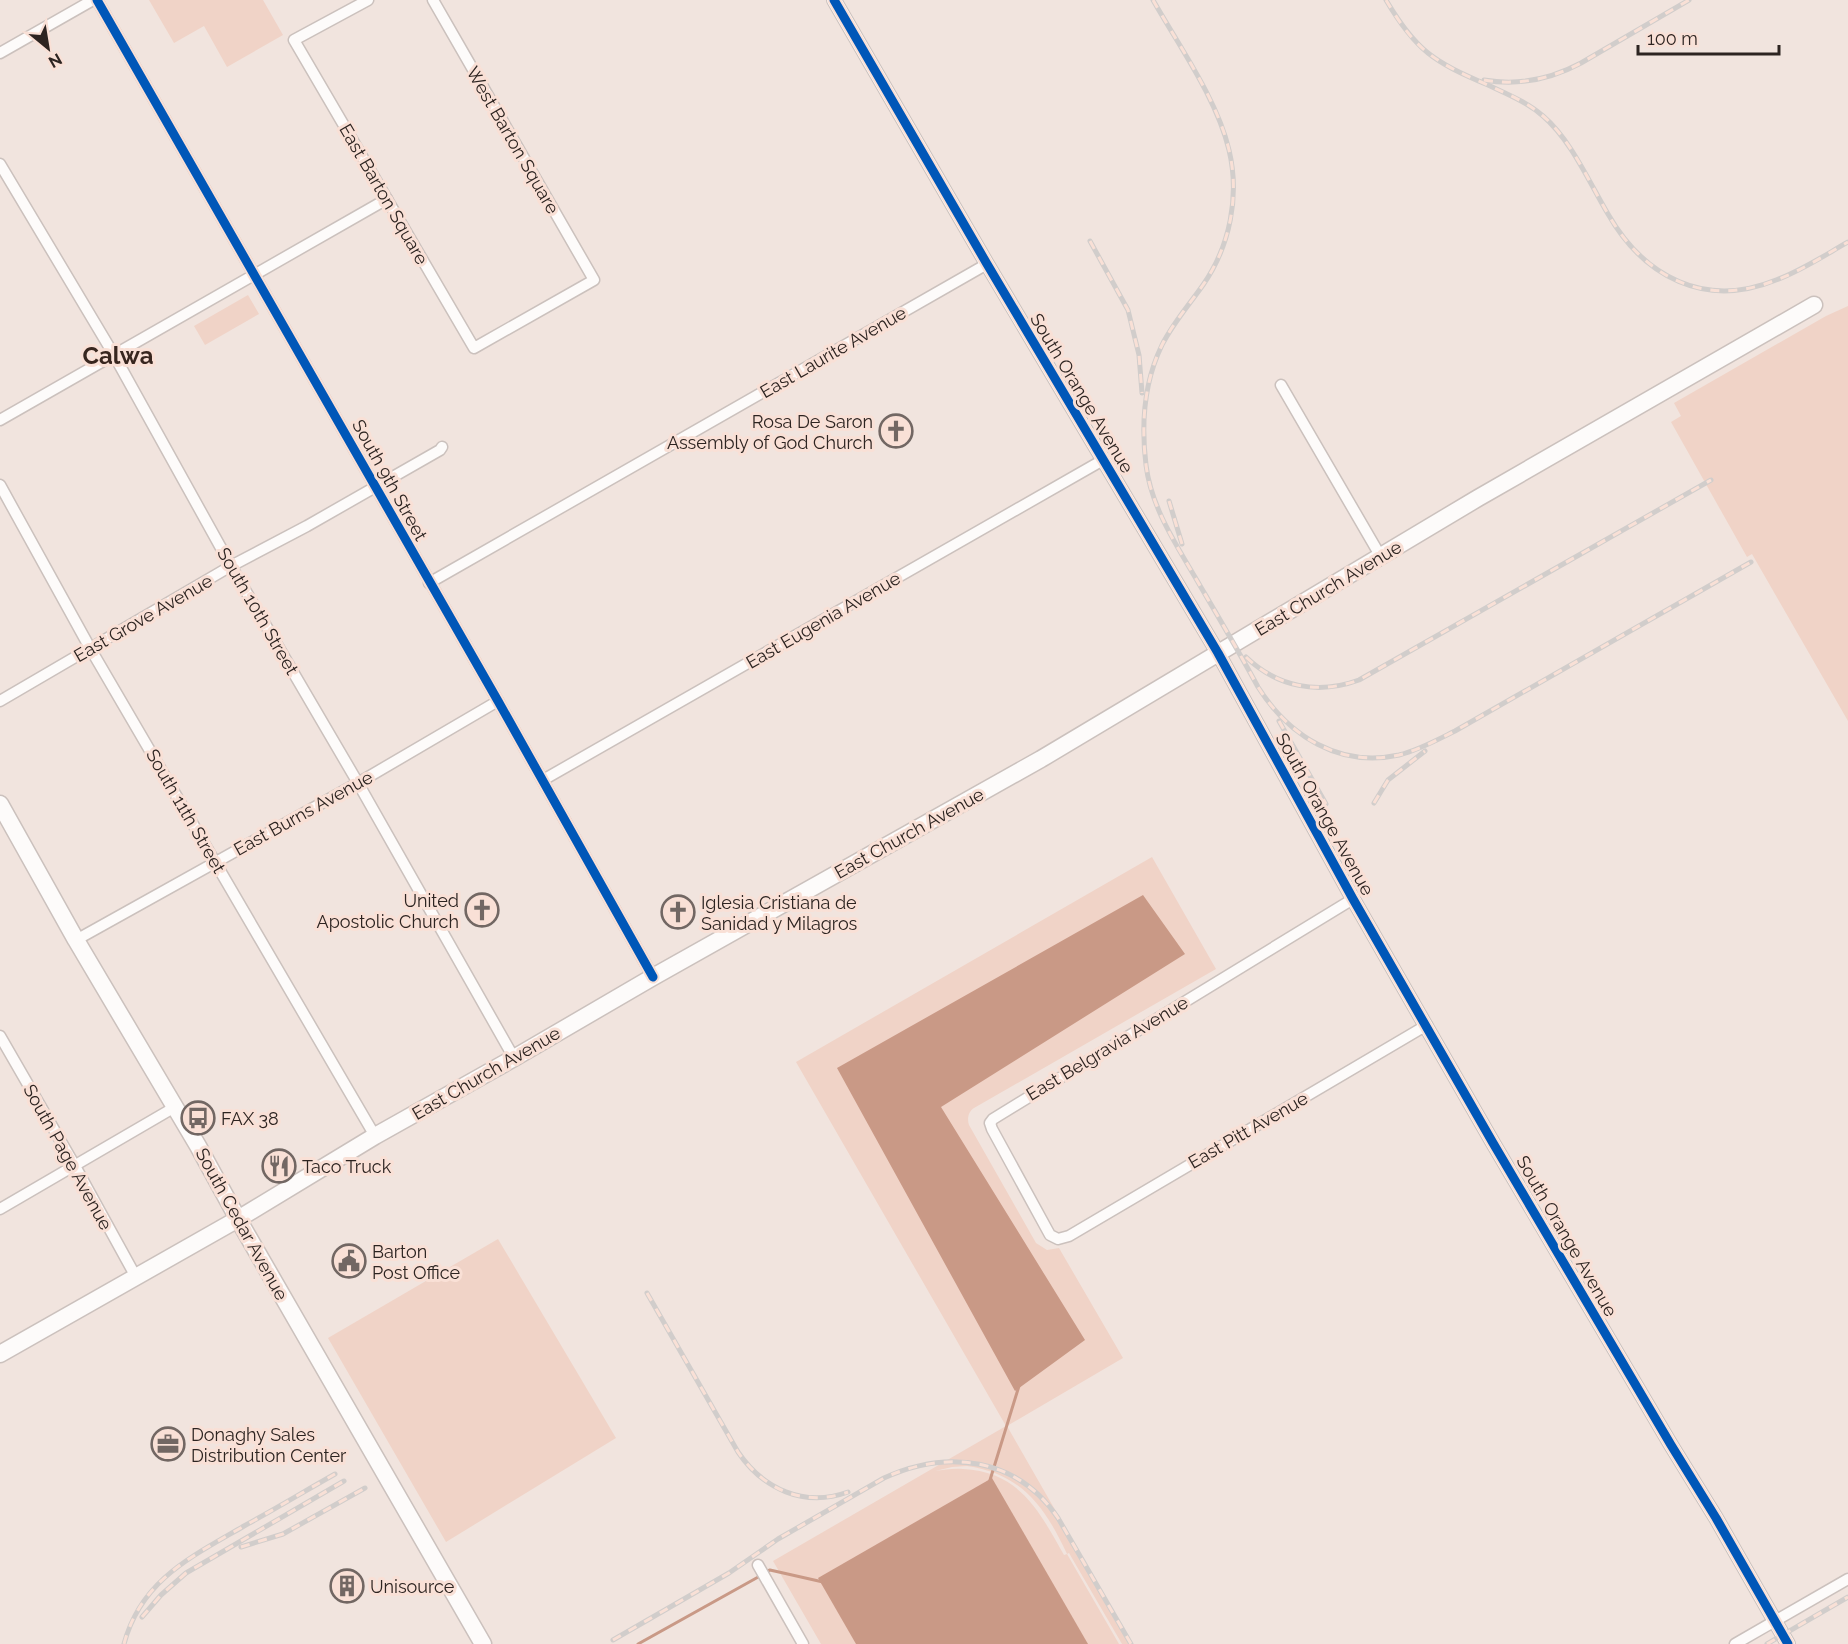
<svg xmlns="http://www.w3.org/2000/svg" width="1848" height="1644" font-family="Raleway,sans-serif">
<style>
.green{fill:#f0d3c7;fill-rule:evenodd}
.water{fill:#c99986}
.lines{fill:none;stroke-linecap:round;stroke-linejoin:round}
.stream{stroke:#c99986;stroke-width:3}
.minor-casing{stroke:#cbc1bd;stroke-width:13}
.tertiary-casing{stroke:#cbc1bd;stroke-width:16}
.secondary-casing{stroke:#cbc1bd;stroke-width:19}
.minor{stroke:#fdfbfa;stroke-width:10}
.tertiary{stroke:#fdfbfa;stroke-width:14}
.secondary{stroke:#fdfbfa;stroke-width:16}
.rail-casing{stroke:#d1cdcb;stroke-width:5}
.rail{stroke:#f9e0d6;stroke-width:3;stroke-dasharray:9;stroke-linecap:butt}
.cycleway-casing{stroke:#f9e0d6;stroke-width:13}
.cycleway{stroke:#0057b8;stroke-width:9}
.labels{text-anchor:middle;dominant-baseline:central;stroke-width:6;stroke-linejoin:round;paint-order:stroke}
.street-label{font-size:18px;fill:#2d2421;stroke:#f9e0d6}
.poi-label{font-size:18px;fill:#2d2421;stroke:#f9e0d6;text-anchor:start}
.district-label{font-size:24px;font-weight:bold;fill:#38261f;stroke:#f9e0d6}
</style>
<rect width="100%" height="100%" fill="#f1e4de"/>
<!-- green -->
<g class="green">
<polygon points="149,0 263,0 283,35 227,67 204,26 174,43"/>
<polygon points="248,295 259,314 205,345 194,326"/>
<polygon points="1848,306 1848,721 1752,554 1747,557 1671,422 1681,416 1674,403 1826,316"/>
<path d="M1152 857 1216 969 974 1108C968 1112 967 1119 969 1125L1036 1243 1047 1250 1059 1248 1123 1358 1007 1426 1132 1644H1122L1069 1553 1067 1554 1119 1644H821L773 1561 1006 1426 796 1062ZM967 1466C1022 1474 1045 1507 1067 1554L1064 1555C1039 1511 1020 1472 963 1469 953 1468 944 1470 935 1471L952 1467Z"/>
<polygon points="498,1239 616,1438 446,1542 328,1338"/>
</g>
<!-- water -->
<g class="water">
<polygon points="1143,895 1185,954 941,1107 1085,1340 1015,1391 837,1068"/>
<polygon points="992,1478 1088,1644 856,1644 818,1578"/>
</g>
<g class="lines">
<!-- stream -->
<g class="stream">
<polyline points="990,1480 1019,1386"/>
<polyline points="765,1572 770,1570 823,1582"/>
<polyline points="638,1644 760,1576"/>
</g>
<!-- minor casing -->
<g class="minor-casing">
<g id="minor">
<polyline points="97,0 498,701 653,977"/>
<polyline points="368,0 294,40 474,348 594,280 433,0"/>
<polyline points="0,53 93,0"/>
<polyline points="0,164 114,355 231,566 358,783 514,1058"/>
<polyline points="1281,385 1381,557"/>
<polyline points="0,420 387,199"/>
<polyline points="0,485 90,648 375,1136"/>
<polyline points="429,583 987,264"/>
<polyline points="0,701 231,566 307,526 440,450 442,447"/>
<polyline points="543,780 1103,460"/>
<polyline points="1353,899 993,1119 990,1123 992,1129 1050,1235 1058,1239 1069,1236 1427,1025"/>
<polyline points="76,940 358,783 498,701"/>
<polyline points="0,1036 75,1166 136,1277"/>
<polyline points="0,1209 175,1107"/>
<polyline points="758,1565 803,1644"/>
<polyline points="1735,1644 1848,1579"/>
</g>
</g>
<!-- tertiary casing -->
<g class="tertiary-casing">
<polyline id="tertiary" points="834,0 987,264 1218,653 1353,899 1493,1143 1671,1445 1716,1518 1788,1644"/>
</g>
<!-- secondary casing -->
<g class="secondary-casing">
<g id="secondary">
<polyline points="0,804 76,940 198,1146 238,1219 483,1644"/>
<polyline points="0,1354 238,1219 375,1136 514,1058 653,977 1041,759 1478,498 1814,305"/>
</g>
</g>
<!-- minor -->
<use href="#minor" class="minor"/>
<!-- tertiary -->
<use href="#tertiary" class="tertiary"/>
<!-- secondary -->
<use href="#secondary" class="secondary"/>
<!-- rail casing -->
<g class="rail-casing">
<g id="rail">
<path d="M1153 0C1179 46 1217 99 1229 150 1240 196 1230 246 1203 285 1189 305 1173 323 1162 345 1144 382 1141 424 1146 465 1151 506 1174 541 1195 577 1216 613 1238 650 1258 687 1289 736 1339 768 1399 755 1419 750 1437 740 1455 731L1751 562"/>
<path d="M1386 0C1416 51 1434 62 1488 85 1507 94 1527 102 1543 116 1571 140 1589 182 1608 214 1644 277 1705 309 1776 280 1801 271 1825 255 1848 242"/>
<path d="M1484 80C1518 86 1551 79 1581 63L1689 0"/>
<polyline points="1090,241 1128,310 1139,355 1142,393"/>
<polyline points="1169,501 1182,544"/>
<path d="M1246 657C1277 687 1318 695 1359 680L1711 480"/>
<polyline points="1279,721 1326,804"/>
<polyline points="1374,803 1388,780 1425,751"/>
<path d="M647 1293 738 1452C763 1489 804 1508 848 1492"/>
<polyline points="241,1547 283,1534 365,1488"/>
<polyline points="142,1617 161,1595 186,1573 344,1481"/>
<path d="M613 1640 729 1573 778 1539 884 1478C947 1449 1017 1457 1058 1518L1131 1644"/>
<path d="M124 1644C141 1580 191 1557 244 1526 275 1509 305 1491 335 1474"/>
<polyline points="1767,1644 1848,1597"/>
</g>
</g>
<!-- rail -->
<use href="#rail" class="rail"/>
<!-- cycleway casing -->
<g class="cycleway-casing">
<g id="cycleway">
<polyline points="97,0 498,701 653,977"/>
<polyline points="834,0 987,264 1218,653 1353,899 1493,1143 1671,1445 1716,1518 1788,1644"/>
</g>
</g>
<!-- cycleway -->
<use href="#cycleway" class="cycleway"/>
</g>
<!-- icons -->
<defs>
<g id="church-ring" transform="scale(1.725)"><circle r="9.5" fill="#f9e0d6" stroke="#726763" stroke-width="1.5"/><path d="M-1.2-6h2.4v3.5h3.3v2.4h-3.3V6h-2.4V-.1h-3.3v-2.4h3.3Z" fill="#726763"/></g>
<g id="bus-ring" transform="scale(1.725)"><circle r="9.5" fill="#f9e0d6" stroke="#726763" stroke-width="1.5"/><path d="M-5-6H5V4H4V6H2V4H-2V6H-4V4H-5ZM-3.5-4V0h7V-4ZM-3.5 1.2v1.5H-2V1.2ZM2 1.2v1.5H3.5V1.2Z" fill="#726763"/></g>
<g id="restaurant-ring" transform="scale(1.725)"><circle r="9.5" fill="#f9e0d6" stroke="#726763" stroke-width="1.5"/><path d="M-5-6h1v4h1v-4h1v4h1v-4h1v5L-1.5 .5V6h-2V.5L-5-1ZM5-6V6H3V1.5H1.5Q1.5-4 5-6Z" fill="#726763"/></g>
<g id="civic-ring" transform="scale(1.725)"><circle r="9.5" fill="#f9e0d6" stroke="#726763" stroke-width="1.5"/><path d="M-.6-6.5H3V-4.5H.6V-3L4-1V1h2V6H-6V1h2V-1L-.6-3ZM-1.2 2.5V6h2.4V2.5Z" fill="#726763"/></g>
<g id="office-ring" transform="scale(1.725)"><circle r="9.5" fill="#f9e0d6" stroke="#726763" stroke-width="1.5"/><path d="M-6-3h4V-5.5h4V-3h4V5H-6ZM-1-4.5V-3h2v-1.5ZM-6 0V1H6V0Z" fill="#726763"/></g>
<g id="building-ring" transform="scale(1.725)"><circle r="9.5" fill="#f9e0d6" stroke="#726763" stroke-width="1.5"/><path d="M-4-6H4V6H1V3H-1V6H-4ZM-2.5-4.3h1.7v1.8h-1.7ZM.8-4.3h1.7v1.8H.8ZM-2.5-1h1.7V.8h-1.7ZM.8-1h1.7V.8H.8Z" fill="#726763"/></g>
</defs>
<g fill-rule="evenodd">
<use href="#church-ring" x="896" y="431"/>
<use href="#church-ring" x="482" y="910"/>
<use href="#church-ring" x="678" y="912"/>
<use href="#bus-ring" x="198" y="1118"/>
<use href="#restaurant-ring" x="279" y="1166"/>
<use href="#civic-ring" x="349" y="1261"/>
<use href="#office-ring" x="168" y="1444"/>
<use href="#building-ring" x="347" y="1586"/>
</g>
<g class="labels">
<!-- street labels -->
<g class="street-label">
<text transform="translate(513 140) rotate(60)">West Barton Square</text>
<text transform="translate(384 194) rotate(60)">East Barton Square</text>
<text transform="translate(833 352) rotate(-30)">East Laurite Avenue</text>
<text transform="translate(1082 393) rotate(59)">South Orange Avenue</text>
<text transform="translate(390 480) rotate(61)">South 9th Street</text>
<text transform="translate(1328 588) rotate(-31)">East Church Avenue</text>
<text transform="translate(258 611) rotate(60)">South 10th Street</text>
<text transform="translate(143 618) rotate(-30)">East Grove Avenue</text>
<text transform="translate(823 620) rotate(-30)">East Eugenia Avenue</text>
<text transform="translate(186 811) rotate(60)">South 11th Street</text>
<text transform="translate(303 813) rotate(-29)">East Burns Avenue</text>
<text transform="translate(1325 814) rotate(61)">South Orange Avenue</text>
<text transform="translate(909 833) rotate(-29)">East Church Avenue</text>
<text transform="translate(1107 1048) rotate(-31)">East Belgravia Avenue</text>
<text transform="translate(486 1073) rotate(-30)">East Church Avenue</text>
<text transform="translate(1248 1130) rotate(-30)">East Pitt Avenue</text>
<text transform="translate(68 1157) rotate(61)">South Page Avenue</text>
<text transform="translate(242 1224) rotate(61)">South Cedar Avenue</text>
<text transform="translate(1567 1236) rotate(60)">South Orange Avenue</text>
</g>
<!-- poi labels -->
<g class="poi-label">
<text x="873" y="421" text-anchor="end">Rosa De Saron<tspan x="873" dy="21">Assembly of God Church</tspan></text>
<text x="459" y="900" text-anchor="end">United<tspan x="459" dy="21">Apostolic Church</tspan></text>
<text x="701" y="902">Iglesia Cristiana de<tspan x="701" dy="21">Sanidad y Milagros</tspan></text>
<text x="221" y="1118">FAX 38</text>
<text x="302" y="1166">Taco Truck</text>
<text x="372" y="1251">Barton<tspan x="372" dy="21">Post Office</tspan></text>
<text x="191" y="1434">Donaghy Sales<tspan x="191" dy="21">Distribution Center</tspan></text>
<text x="370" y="1586">Unisource</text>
</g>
<!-- district labels -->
<g class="district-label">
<text x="118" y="355">Calwa</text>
</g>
</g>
<!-- north arrow -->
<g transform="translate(48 48) rotate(150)" stroke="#f9e0d6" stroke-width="4.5" paint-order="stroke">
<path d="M0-4.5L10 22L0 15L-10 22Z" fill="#2d2421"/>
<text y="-9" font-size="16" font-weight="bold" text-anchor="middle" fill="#2d2421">N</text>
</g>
<!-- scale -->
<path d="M1638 45v9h141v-9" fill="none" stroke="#2d2421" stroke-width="3"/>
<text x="1647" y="45" font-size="18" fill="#2d2421" stroke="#f9e0d6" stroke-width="4.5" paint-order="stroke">100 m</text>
</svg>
